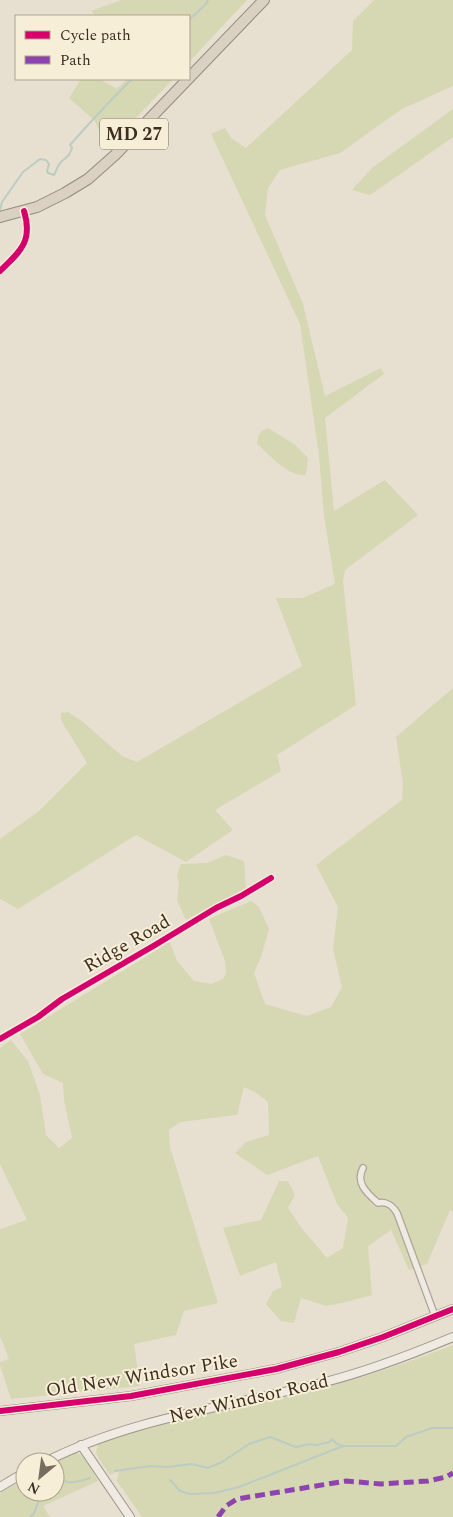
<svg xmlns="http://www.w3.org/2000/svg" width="453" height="1517" font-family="Spectral,serif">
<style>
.green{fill:#d6d7b3}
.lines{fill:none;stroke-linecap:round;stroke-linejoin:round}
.stream{stroke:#bcccc2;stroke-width:2}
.street-casing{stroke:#ada599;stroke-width:8}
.secondary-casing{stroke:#9c958a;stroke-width:10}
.highway-casing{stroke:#928b80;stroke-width:12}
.street{stroke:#efebe3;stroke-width:5.5}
.secondary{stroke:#efebe3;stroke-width:8}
.highway{stroke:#dad1c2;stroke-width:10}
.quiet{stroke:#8e44ad;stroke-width:5;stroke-dasharray:10 5;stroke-linecap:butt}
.cycleway-casing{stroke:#f7eed8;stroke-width:9}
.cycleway{stroke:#d6006c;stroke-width:6}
.labels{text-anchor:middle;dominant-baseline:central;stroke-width:4;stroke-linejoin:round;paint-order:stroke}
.shield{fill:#f7eed8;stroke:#756857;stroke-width:1}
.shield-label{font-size:18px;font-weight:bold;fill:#3d2e20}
.street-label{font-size:19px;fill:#3d2e20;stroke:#f7eed8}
</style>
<rect width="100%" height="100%" fill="#e7e0d1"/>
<!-- green -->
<g class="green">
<polygon points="121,0 247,0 189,62 189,16 97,16 91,11"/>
<polygon points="374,0 453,0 453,86 402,109 340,153 280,170 268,188 265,215 303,304 325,396 381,368 384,374 325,418 334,511 385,480 418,515 345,570 343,581 356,705 277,755 281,771 215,810 233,830 186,862 136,835 18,909 0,899 0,839 39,811 87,763 61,720 61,713 68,712 83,722 122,756 137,762 302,666 276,598 302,598 335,584 324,516 319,455 300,324 211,134 225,128 231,138 246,148 352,50 353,21"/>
<polygon points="81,79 99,79 117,89 127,79 173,79 107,148 95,121 69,98"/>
<polygon points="453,109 453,137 370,195 352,190 372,168"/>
<path d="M268 428 294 444 308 458 306 475C288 477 270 455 257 444 258 435 259 431 268 428Z"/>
<polygon points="453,688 453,1212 450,1210 427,1264 409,1270 391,1230 368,1246 372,1295 342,1303 326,1306 301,1298 294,1323 281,1321 266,1304 273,1291 282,1287 276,1262 240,1276 223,1228 261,1220 279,1181 288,1181 295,1195 288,1208 300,1226 327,1258 343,1248 348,1218 337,1204 318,1156 267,1175 235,1153 246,1142 269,1135 268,1102 255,1092 244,1087 237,1115 180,1122 169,1130 170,1147 218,1303 184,1311 176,1335 134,1344 140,1386 11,1399 0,1365 0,1362 9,1359 0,1336 0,1229 27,1220 0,1164 0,1048 11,1040 28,1061 40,1095 46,1135 59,1148 72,1138 64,1100 63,1083 43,1074 20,1034 170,942 177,961 194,981 211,984 223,979 226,973 225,961 209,919 251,901 259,907 269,929 261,957 254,973 265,1004 307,1016 331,1007 342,987 333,949 338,907 316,865 402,800 403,784 396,737"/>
<polygon points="226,855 244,861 246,888 186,920 177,900 179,884 177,875 181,864 207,863"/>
<path d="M453 1345V1517H142L117 1481 119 1471 110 1475 99 1459 96 1452 98 1444C157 1421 221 1412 282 1398 341 1385 397 1367 453 1345Z"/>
<path d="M74 1453C86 1453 92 1471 98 1481L43 1506 50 1517H0V1493L25 1479V1492H55V1463Z"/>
</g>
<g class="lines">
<!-- stream -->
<g class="stream">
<polyline points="189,20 206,4 208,0"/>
<path d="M0 210 2 202 23 172 40 159 46 160 49 164 47 171 48 173 54 175C56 171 58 165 61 162 67 156 69 157 72 148L70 145C90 122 111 100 132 79"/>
<polyline points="115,1471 150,1466 167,1467 192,1464 208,1468 222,1462 249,1444 270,1437 296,1447 310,1444 316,1445 330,1442 332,1439 337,1444 343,1446"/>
<polyline points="170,1480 180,1491 190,1494 214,1493 239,1487 343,1446 396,1446 406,1437 432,1428 453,1428"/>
<path d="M55 1481C61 1480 63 1481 68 1482 76 1483 83 1480 90 1478"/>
<polyline points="30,1517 34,1513 42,1492"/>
</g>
<!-- street casing -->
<g class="street-casing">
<g id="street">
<path d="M0 271C21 251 33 241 24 211"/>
<polyline points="0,1039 38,1017 62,999 155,945 216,908 241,896 271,878"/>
<path d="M363 1168C355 1183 367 1193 378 1203 386 1201 393 1206 397 1213L435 1316"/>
</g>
</g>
<!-- secondary casing -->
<g class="secondary-casing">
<g id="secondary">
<polyline points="0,1411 131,1396 276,1369 339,1352 383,1337 453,1309"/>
<polyline points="81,1445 130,1517"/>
<path d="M45 1462C132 1418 228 1407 321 1383 366 1372 410 1355 453 1337"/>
<polyline points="0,1487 25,1472"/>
</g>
</g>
<!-- highway casing -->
<g class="highway-casing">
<g id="highway">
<polyline points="189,78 264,0"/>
<polyline points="0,217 37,207 65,193 88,179 115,155 188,79"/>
</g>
</g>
<!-- street -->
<use href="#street" class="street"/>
<!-- secondary -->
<use href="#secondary" class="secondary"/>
<!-- highway -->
<use href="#highway" class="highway"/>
<!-- quiet -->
<polyline class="quiet" points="218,1517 226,1506 237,1499 346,1481 381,1484 428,1481 446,1477 453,1473"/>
<!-- cycleway casing -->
<g class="cycleway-casing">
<g id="cycleway">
<path d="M0 271C21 251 33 241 24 211"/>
<polyline points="0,1039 38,1017 62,999 155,945 216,908 241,896 271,878"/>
<polyline points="0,1411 131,1396 276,1369 339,1352 383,1337 453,1309"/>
</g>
</g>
<!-- cycleway -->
<use href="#cycleway" class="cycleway"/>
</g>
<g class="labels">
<!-- shield labels -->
<rect class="shield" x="100" y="118.5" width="68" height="31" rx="4"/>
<g class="shield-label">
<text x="134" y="134">MD 27</text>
</g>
<!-- street labels -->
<g class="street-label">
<text transform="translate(127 944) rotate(-30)">Ridge Road</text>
<text transform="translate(142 1376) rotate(-9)">Old New Windsor Pike</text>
<text transform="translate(249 1399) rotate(-13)">New Windsor Road</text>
</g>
</g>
<!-- legend -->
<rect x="15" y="15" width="175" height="65" fill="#f7eed8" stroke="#ada18e"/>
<rect x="25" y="31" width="25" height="8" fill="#d6006c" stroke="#ada18e"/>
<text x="60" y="40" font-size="15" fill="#3d2e20">Cycle path</text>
<rect x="25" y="56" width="25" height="8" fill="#8e44ad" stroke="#ada18e"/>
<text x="60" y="65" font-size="15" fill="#3d2e20">Path</text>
<!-- north arrow -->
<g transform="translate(40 1477) rotate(209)"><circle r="24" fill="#f7eed8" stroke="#ada18e"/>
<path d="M0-4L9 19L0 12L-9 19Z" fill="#786c5e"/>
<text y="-8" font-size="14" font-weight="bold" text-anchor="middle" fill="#3d2e20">N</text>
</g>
</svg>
